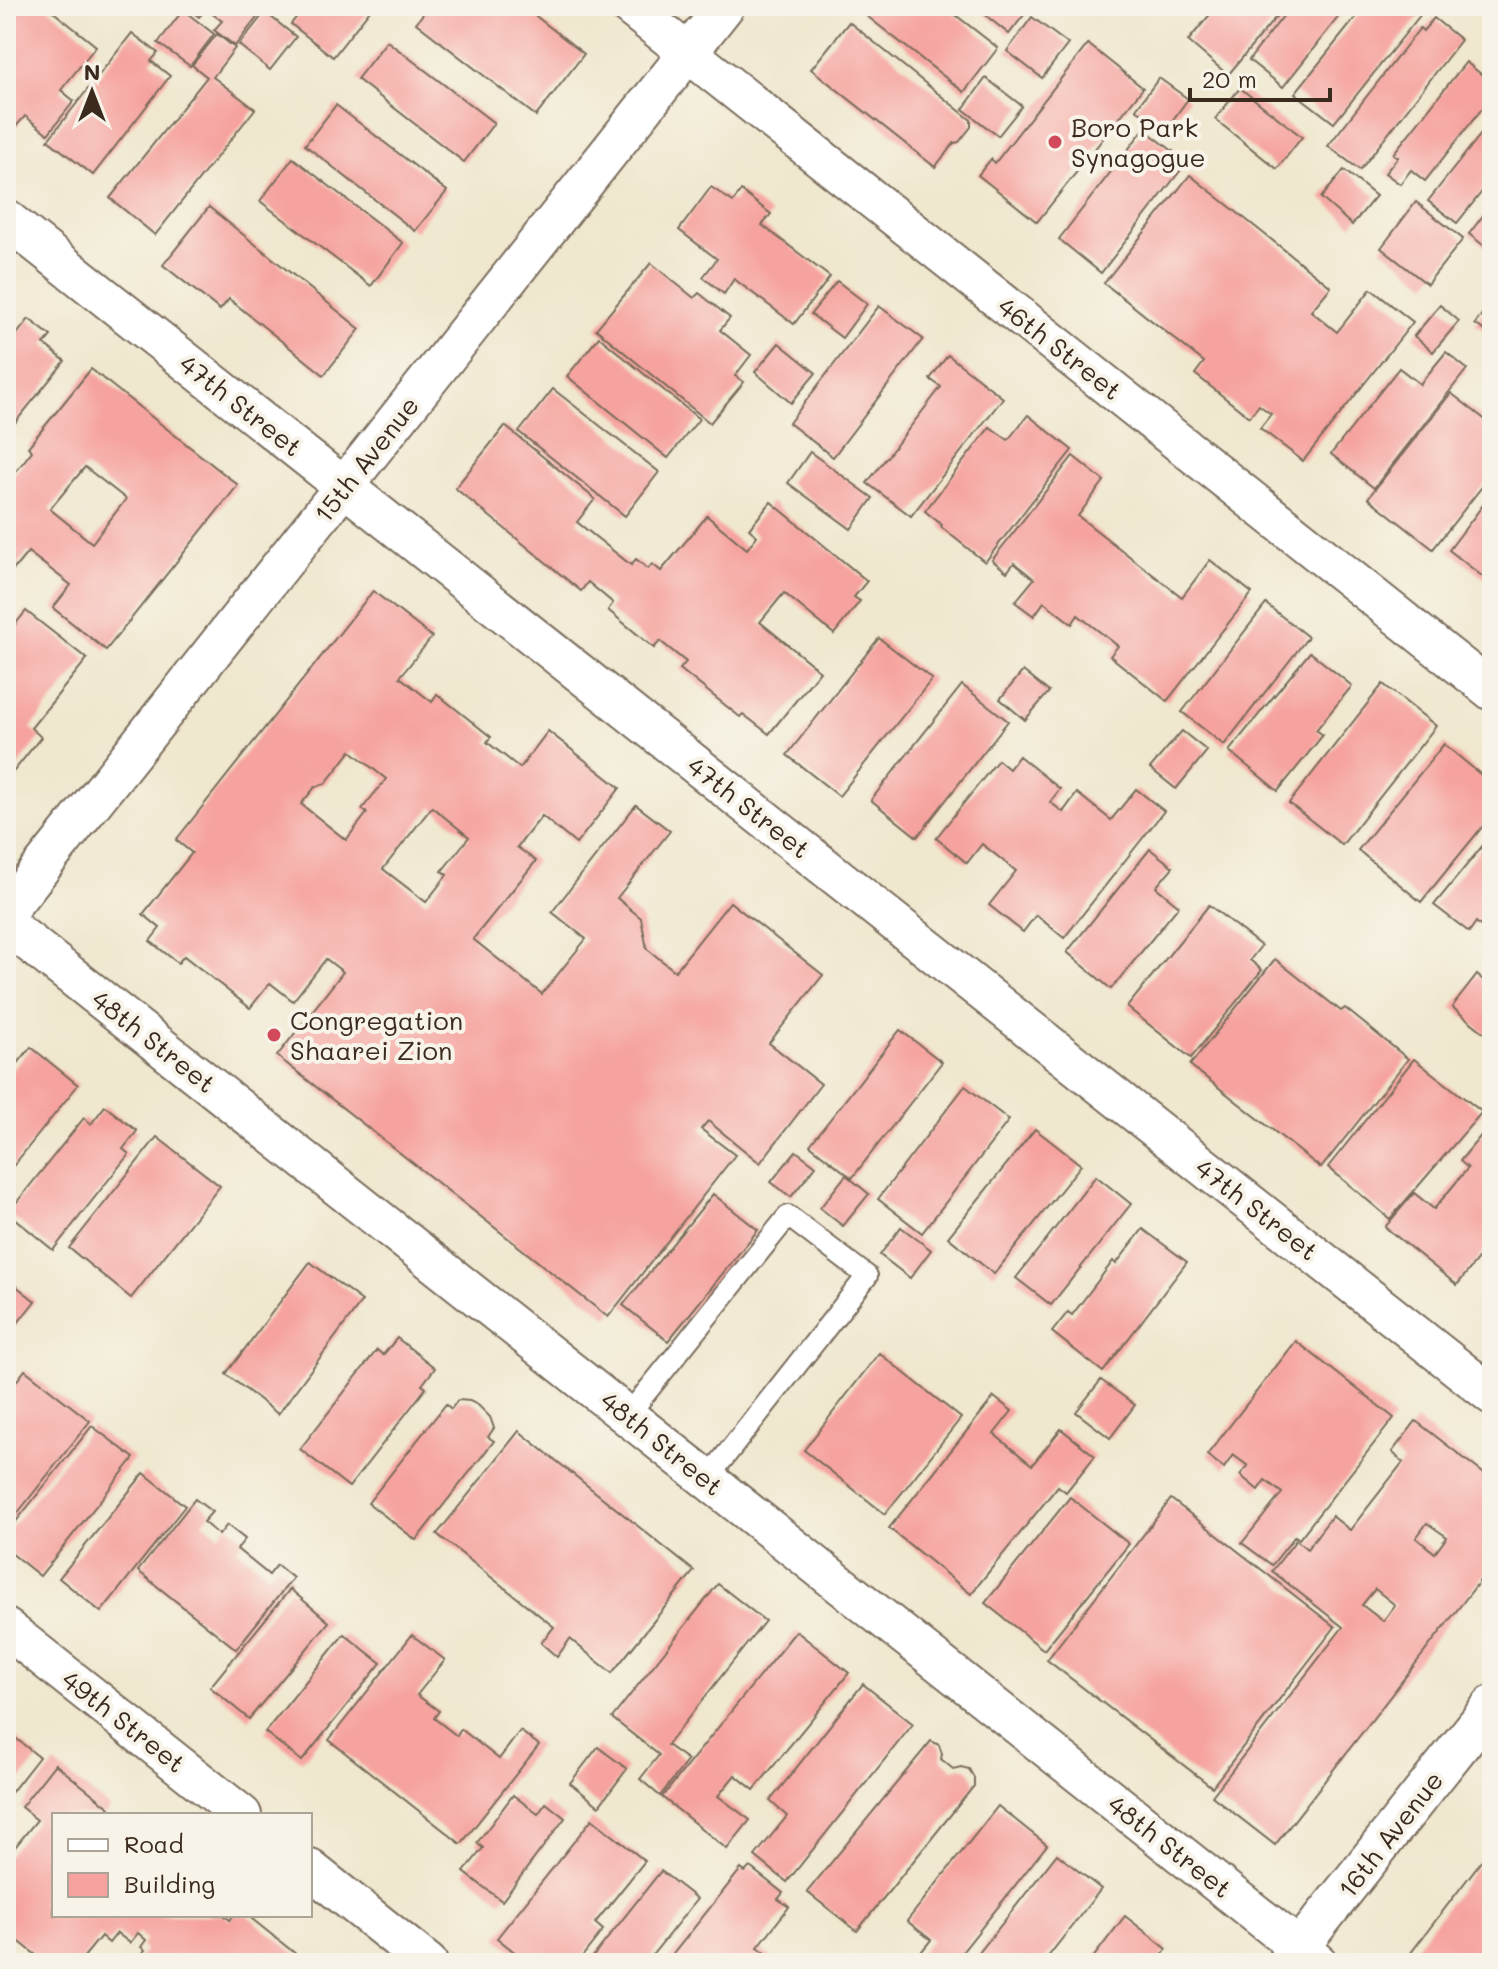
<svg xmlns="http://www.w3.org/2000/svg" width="1498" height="1969" font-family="Mali,sans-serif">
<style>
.building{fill:#f6a39f;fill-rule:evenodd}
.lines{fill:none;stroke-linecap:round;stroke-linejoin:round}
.service-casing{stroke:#7a6c5c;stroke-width:24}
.minor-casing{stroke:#7a6c5c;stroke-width:42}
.service{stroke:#fff;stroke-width:20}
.minor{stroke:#fff;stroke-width:38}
.poi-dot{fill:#d1495b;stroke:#f7f3e8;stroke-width:3}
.labels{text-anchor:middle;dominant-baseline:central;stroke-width:8;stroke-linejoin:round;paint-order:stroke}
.poi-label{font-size:26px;fill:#3b2a1e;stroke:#f7f3e8;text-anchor:start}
.street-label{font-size:26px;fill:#3b2a1e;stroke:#f7f3e8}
</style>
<rect width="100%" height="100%" fill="#f7f3e8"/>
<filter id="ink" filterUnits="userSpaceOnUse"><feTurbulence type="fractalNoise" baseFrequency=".0125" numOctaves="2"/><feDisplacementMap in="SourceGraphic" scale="16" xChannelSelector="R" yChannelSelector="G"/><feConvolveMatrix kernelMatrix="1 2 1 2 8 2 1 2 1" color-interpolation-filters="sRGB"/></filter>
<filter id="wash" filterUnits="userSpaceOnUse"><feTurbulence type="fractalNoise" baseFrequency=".006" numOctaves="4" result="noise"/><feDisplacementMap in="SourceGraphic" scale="32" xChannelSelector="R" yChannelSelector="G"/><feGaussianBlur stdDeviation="1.8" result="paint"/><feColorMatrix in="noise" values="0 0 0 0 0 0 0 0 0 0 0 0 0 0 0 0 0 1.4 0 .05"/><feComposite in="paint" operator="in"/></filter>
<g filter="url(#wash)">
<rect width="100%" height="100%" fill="#efe7ce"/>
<g id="blocks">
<!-- building -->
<g class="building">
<polygon points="17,6 46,6 96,46 61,90 74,101 48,134 25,116 12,131 6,126 6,20"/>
<polygon points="185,6 266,6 235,46 214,30 222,21 206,9 199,17"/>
<polygon points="305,6 373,6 333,57 291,24"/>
<polygon points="429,6 453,6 457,9 459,6 523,6 584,54 536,116 416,23"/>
<polygon points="854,6 944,6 998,48 964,92"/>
<polygon points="974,6 1031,6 1009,34"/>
<polygon points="1217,6 1285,6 1228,75 1188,41"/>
<polygon points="1291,6 1347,6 1283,87 1249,60"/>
<polygon points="1365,6 1410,6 1421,14 1334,123 1295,93"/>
<polygon points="183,10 214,34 190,66 158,43"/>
<polygon points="265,12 296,37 270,70 239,45"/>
<polygon points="1032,17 1068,44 1042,78 1007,51"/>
<polygon points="1434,18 1461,40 1360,170 1328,146 1420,28 1423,31"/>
<polygon points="849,22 971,120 971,127 959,142 954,143 935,167 811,69"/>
<polygon points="132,33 158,53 151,61 170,76 93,175 48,140"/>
<polygon points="217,34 235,48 213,77 255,109 155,235 110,198 207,77 192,65"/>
<polygon points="387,41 494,123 464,162 357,79"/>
<polygon points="1088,44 1143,88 1037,222 978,175 991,159 995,163"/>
<polygon points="1466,62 1492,83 1492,96 1425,181 1411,170 1400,184 1385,173 1398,157 1393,154"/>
<polygon points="986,78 1022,106 998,136 963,109"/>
<polygon points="1159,78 1188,99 1166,129 1136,109"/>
<polygon points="1240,88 1302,137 1277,169 1215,119"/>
<polygon points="336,105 447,191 415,231 305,145"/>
<polygon points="1492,120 1492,179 1457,223 1428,201"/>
<polygon points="1144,129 1187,162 1101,273 1059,239"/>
<polygon points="293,158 403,243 371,286 260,201"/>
<polygon points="1344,170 1376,196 1352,225 1321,198"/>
<polygon points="1190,175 1331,287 1311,311 1337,332 1371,289 1413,322 1303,461 1260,428 1271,414 1259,405 1249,417 1195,374 1204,362 1104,283"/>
<polygon points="711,187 733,202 741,191 771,214 762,225 830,277 794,324 734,279 724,294 703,277 717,259 679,230"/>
<polygon points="1416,202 1463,239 1427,284 1381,248"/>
<polygon points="1492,204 1492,252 1469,234"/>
<polygon points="209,207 360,329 324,375 229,299 220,310 163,265"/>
<polygon points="651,263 694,298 699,293 730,318 720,330 751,355 735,376 744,382 710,423 596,329"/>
<polygon points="837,281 867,304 842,338 811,314"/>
<polygon points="1492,300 1492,336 1475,324"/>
<polygon points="1440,305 1459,321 1433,352 1414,336"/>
<polygon points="879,306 923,339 833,457 789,423"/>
<polygon points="29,319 51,336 44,344 65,361 6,434 6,348"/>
<polygon points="599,337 699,419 668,458 567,376"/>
<polygon points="779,343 816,373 791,403 755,372"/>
<polygon points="1446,352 1467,369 1374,488 1331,454 1399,368 1420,384"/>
<polygon points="948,355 1003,398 911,516 867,483 941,387 930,379"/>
<path d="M91 369 238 485 106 650 53 608 71 585 28 552 10 574 6 570V484L32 451 28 447ZM85 467 126 499 92 543 50 509Z"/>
<polygon points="553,389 659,472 625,516 519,432"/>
<polygon points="1451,393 1492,425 1492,474 1433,549 1368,498"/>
<polygon points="1028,415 1072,450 985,562 941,527 942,525 925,511 990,427 1008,440"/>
<polygon points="505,426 595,499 577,522 631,565 636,559 648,569 652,564 661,571 707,516 747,549 757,536 749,529 771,502 867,581 854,597 860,601 834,634 784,593 760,622 820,671 769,734 743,714 740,717 680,669 686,662 660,641 654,648 608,610 613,603 588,582 581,591 455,488"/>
<polygon points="810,452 873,498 851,529 788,483"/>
<polygon points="1073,456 1104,481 1078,516 1147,570 1182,597 1210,560 1252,593 1167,701 1110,656 1118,646 1078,615 1072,624 1044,602 1034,616 1015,602 1034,579 1014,563 1007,572 992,560"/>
<polygon points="1492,493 1492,584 1449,550"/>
<path d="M373 591 432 637 400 677 432 702 437 694 491 737 487 742 520 768 548 731 620 788 576 844 542 816 517 847 536 861 473 939 542 994 586 939 552 912 636 805 670 831 617 898 641 918 647 949 675 971 730 902 823 975 769 1043 821 1084 760 1163 708 1121 701 1129 735 1155 608 1317 277 1056 343 972 326 959 293 1001 270 983 250 1008 184 956 178 963 150 941 160 928 143 914 192 853 176 840ZM351 751 386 779 362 809 367 813 346 840 301 804 315 787 325 784ZM432 807 469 837 442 871 447 875 426 902 383 869Z"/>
<polygon points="1266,604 1308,637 1224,745 1182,712"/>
<polygon points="26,611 87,659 31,728 41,737 6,781 6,636"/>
<polygon points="879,638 932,679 839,796 787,755"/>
<polygon points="1310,652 1352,686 1316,730 1323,735 1278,791 1229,751"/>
<polygon points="1023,671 1049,692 1025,720 1000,699"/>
<polygon points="1383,684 1436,726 1342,845 1289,803"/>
<polygon points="962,685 1008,721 917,837 871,800"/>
<polygon points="1182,731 1207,751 1176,789 1150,768"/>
<polygon points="1444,744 1492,784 1492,815 1421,902 1358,850"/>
<polygon points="1019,756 1060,789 1050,802 1063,812 1077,793 1111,820 1136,789 1164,811 1064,938 1036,915 1023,932 989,905 1016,871 982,844 967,863 936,838 998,760 1009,769"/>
<polygon points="1492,834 1492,920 1484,929 1476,922 1469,932 1434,905"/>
<polygon points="1150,849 1173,867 1156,887 1179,906 1111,989 1067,952"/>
<polygon points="1209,905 1261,946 1250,960 1262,970 1191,1058 1127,1007"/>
<polygon points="1275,959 1341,1011 1345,1008 1408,1059 1321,1168 1190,1065"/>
<polygon points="1477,975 1492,987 1492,1027 1486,1034 1452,1007"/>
<polygon points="900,1030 942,1062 852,1178 810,1145"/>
<polygon points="31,1047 78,1085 6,1175 6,1078"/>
<polygon points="1414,1059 1482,1112 1390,1219 1328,1167"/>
<polygon points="965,1086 1009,1120 922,1233 878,1199"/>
<polygon points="105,1106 137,1131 123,1149 129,1154 53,1250 8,1213 84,1118 91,1124"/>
<polygon points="1492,1122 1492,1246 1490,1244 1457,1285 1385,1227 1414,1193 1434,1209 1468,1168 1460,1161"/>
<polygon points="1035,1129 1081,1165 994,1274 948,1237"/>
<polygon points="157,1137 220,1186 131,1298 69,1248"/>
<polygon points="796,1151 816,1166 791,1197 771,1182"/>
<polygon points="846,1175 869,1194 843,1226 820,1208"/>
<polygon points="1096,1176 1131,1204 1051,1305 1016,1278"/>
<polygon points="713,1194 758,1230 668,1341 623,1305"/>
<polygon points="901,1227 931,1250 910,1278 880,1255"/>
<polygon points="1143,1229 1187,1262 1103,1372 1052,1332 1068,1312 1072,1315 1113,1261 1116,1264"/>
<polygon points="310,1262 362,1301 278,1414 226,1374"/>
<polygon points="6,1278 35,1301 6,1338"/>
<polygon points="397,1338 435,1368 422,1385 426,1388 349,1487 300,1449 377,1350 383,1355"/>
<polygon points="1296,1341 1394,1418 1299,1539 1295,1536 1272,1565 1242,1543 1282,1493 1265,1480 1258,1490 1240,1475 1248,1466 1233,1455 1224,1468 1207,1455"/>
<polygon points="879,1353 961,1418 885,1514 804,1450"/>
<polygon points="25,1370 90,1421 9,1524 6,1522 6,1395"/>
<polygon points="1101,1380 1135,1405 1110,1438 1076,1412"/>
<polygon points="994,1397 1012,1411 994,1434 1032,1465 1061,1429 1095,1456 1066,1492 1058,1486 971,1594 889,1528"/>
<polygon points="458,1400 470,1401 478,1405 490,1417 494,1428 488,1437 494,1441 416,1540 368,1503 446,1404 451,1409"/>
<path d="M1416 1421 1492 1480V1565L1275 1845 1212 1796 1343 1627 1272 1571 1296 1540 1307 1549 1332 1516 1350 1530 1403 1462 1392 1452ZM1427 1523 1447 1537 1435 1553 1416 1538ZM1375 1589 1395 1605 1383 1621 1362 1605Z"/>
<polygon points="92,1426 134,1458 40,1576 6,1549 6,1534"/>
<polygon points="519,1431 694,1571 612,1673 570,1639 557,1657 541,1643 554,1627 437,1534"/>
<polygon points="144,1473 185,1506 101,1612 59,1578"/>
<polygon points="1070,1497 1129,1544 1044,1650 985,1603"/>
<polygon points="195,1499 212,1512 203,1522 219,1535 227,1525 245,1539 237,1549 269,1575 277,1565 293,1578 236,1649 138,1571"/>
<polygon points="1171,1499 1335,1627 1212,1787 1047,1660"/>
<polygon points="718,1584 765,1621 667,1745 688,1760 660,1796 640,1779 659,1755 612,1718"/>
<polygon points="290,1589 329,1622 249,1719 210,1687"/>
<polygon points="796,1631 849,1673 754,1790 735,1775 718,1796 750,1820 727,1849 662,1797"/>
<polygon points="344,1634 381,1663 302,1761 265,1732"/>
<polygon points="412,1635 445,1660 417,1695 439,1711 434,1718 457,1736 461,1729 499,1759 520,1731 539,1745 461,1844 329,1740"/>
<polygon points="863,1684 913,1724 787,1882 755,1856 787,1816 770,1801"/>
<polygon points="6,1727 9,1729 8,1732 39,1757 6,1799"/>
<polygon points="931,1741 939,1745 942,1754 941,1759 953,1769 961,1767 969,1769 974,1778 974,1786 857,1931 807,1892"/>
<polygon points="598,1747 627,1769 599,1806 570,1783"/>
<polygon points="55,1764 110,1808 105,1815 54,1815 54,1915 224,1915 230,1920 234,1915 247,1915 297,1955 291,1963 135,1963 145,1950 141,1947 146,1940 138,1933 130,1943 117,1933 109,1943 101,1936 79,1963 46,1963 6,1931 6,1858 37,1820 21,1807"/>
<polygon points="513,1795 538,1814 546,1803 565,1818 502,1901 464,1872 483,1848 477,1843"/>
<polygon points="998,1806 1047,1845 956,1960 961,1963 912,1963 931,1940 907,1921"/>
<polygon points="592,1819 645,1861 595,1923 603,1930 577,1963 528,1963 497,1938"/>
<polygon points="1492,1847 1492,1963 1422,1963 1410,1954"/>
<polygon points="1057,1854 1101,1889 1043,1963 971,1963"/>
<polygon points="750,1867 783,1893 778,1899 789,1907 758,1947 779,1963 666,1963 741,1869 745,1872"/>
<polygon points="661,1871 697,1899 646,1963 588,1963"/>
<polygon points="1125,1916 1167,1949 1156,1963 1089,1963"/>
</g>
</g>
</g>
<g filter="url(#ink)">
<use href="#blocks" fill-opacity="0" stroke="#7a6c5c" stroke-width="2"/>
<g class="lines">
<!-- service casing -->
<g class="service-casing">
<polyline id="service" points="628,1415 788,1216 867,1276 707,1479"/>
</g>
<!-- minor casing -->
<g class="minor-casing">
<g id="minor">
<polyline points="629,6 1492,691"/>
<polyline points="6,219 1492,1395"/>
<polyline points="6,912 725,6"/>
<polyline points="6,924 1318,1963"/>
<polyline points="6,1628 242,1815"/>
<polyline points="310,1869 428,1963"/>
<polyline points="1287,1963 1492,1705"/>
</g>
</g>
<!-- service -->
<use href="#service" class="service"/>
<!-- minor -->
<use href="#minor" class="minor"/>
</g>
</g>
<!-- markers -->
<g class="poi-dot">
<circle cx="1055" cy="142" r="8"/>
<circle cx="274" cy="1035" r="8"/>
</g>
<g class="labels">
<!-- poi labels -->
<g class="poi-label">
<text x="1071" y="127">Boro Park<tspan x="1071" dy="30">Synagogue</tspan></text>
<text x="290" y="1020">Congregation<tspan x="290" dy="30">Shaarei Zion</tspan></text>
</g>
<!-- street labels -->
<g class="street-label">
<text transform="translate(1060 348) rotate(38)">46th Street</text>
<text transform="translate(241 405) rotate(38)">47th Street</text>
<text transform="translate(366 459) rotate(-52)">15th Avenue</text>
<text transform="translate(749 807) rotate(38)">47th Street</text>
<text transform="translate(154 1041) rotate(38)">48th Street</text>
<text transform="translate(1257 1209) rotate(38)">47th Street</text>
<text transform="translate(662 1443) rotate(39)">48th Street</text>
<text transform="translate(124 1721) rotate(38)">49th Street</text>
<text transform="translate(1390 1834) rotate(-52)">16th Avenue</text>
<text transform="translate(1170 1846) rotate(38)">48th Street</text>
</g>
</g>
<!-- margin -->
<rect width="1498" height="1969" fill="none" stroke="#f7f3e8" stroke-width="32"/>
<!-- legend -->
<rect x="52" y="1813" width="260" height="104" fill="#f7f3e8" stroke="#aca397" stroke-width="2"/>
<rect x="68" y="1839" width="40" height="12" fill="#ffffff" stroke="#aca397" stroke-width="2"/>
<text x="124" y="1853" font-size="24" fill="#3b2a1e">Road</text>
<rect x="68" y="1873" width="40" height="24" fill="#f6a39f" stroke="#aca397" stroke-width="2"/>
<text x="124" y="1893" font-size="24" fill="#3b2a1e">Building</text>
<!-- north arrow -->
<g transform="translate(92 92)" stroke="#f7f3e8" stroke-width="6" paint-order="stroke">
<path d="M0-6L14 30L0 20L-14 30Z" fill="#3b2a1e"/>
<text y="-12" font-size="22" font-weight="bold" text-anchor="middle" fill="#3b2a1e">N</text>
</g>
<!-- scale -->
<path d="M1190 88v12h140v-12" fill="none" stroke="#3b2a1e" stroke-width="4"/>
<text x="1202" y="88" font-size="24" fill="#3b2a1e" stroke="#f7f3e8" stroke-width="6" paint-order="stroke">20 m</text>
</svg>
